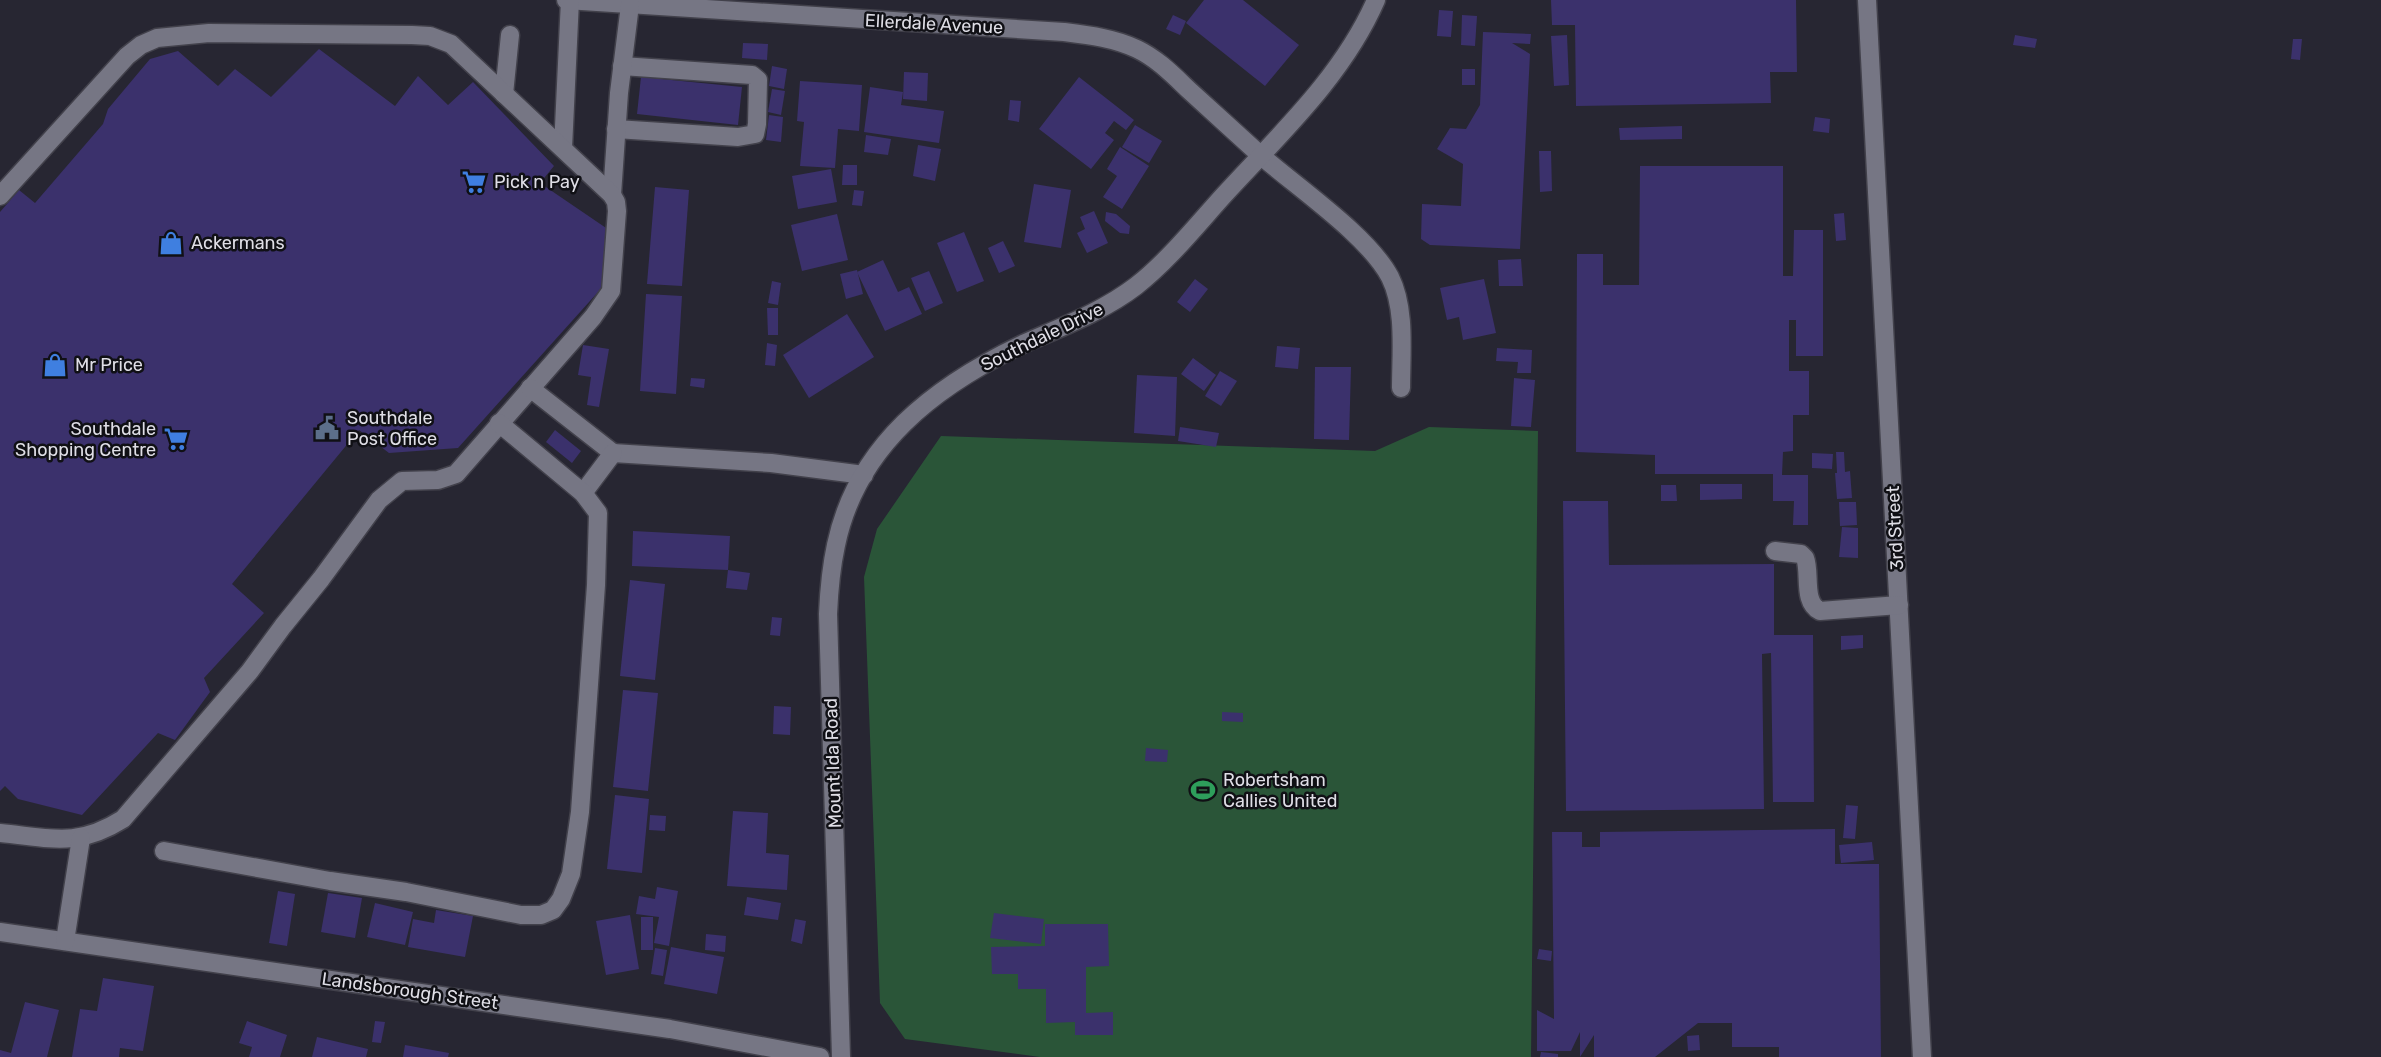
<svg xmlns="http://www.w3.org/2000/svg" width="2381" height="1057" font-family="Rubik,sans-serif">
<style>
.green{fill:#2a5538}
.building{fill:#3b316c}
.lines{fill:none;stroke-linecap:round;stroke-linejoin:round}
.minor-casing{stroke:#42414b;stroke-width:21}
.minor{stroke:#767684;stroke-width:18}
.labels{text-anchor:middle;dominant-baseline:central;stroke-width:5;stroke-linejoin:round;paint-order:stroke}
.street-label{font-size:18px;fill:#dfdee6;stroke:#101015}
.poi-label{font-size:18px;fill:#dfdee6;stroke:#101015;text-anchor:start}
</style>
<rect width="100%" height="100%" fill="#272632"/>
<!-- green -->
<polygon class="green" points="1429,427 1538,431 1531,1057 1040,1057 905,1039 880,1003 864,577 877,529 941,436 1375,451"/>
<!-- building -->
<g class="building">
<polygon points="1204,0 1243,0 1299,45 1265,86 1186,23"/>
<polygon points="1551,0 1796,0 1797,72 1770,72 1771,103 1576,106 1575,25 1552,25"/>
<polygon points="1439,10 1453,11 1451,37 1437,36"/>
<polygon points="1173,15 1186,21 1180,35 1166,29"/>
<polygon points="1462,15 1477,16 1475,46 1461,45"/>
<polygon points="1483,32 1531,34 1530,44 1512,43 1530,54 1520,249 1430,245 1421,239 1422,204 1461,206 1463,164 1437,149 1450,128 1466,129 1480,105"/>
<polygon points="1567,35 1569,85 1554,86 1551,36"/>
<polygon points="2015,35 2037,39 2035,48 2013,45"/>
<polygon points="2293,39 2302,39 2300,60 2291,59"/>
<polygon points="743,43 768,44 767,60 742,58"/>
<polygon points="319,49 395,106 418,76 448,105 473,82 554,166 540,183 612,232 607,282 458,448 389,453 359,430 232,584 264,613 204,678 210,692 175,740 158,733 82,815 18,799 5,786 0,791 0,212 19,190 35,203 103,124 108,109 150,59 178,51 218,86 235,69 271,97"/>
<polygon points="772,66 787,69 784,89 769,86"/>
<rect x="1462" y="69" width="13" height="16"/>
<polygon points="904,72 928,73 927,101 903,99"/>
<polygon points="641,77 742,87 738,125 637,114"/>
<polygon points="1079,77 1134,120 1126,130 1114,121 1105,133 1114,140 1091,169 1039,129"/>
<polygon points="800,81 862,85 859,131 838,129 835,168 800,166 804,122 797,121"/>
<polygon points="870,87 903,92 901,105 944,111 939,143 864,132"/>
<polygon points="772,89 785,91 781,115 768,112"/>
<polygon points="1010,100 1021,101 1019,122 1008,120"/>
<polygon points="769,115 783,117 781,142 766,140"/>
<polygon points="1815,117 1830,119 1829,133 1813,131"/>
<polygon points="1135,125 1162,141 1149,163 1122,147"/>
<polygon points="1682,126 1682,139 1620,140 1619,128"/>
<polygon points="866,135 891,139 888,155 864,152"/>
<polygon points="918,145 941,149 935,181 913,176"/>
<polygon points="1120,147 1149,166 1122,209 1103,197 1117,176 1107,169"/>
<polygon points="1539,151 1551,151 1552,191 1540,192"/>
<polygon points="843,165 857,165 857,185 842,185"/>
<polygon points="1640,166 1783,166 1783,276 1793,276 1794,230 1823,230 1823,356 1796,356 1796,320 1789,320 1789,371 1809,371 1809,415 1793,415 1793,451 1783,452 1782,475 1808,475 1808,525 1793,525 1794,501 1773,501 1773,474 1655,474 1655,455 1576,452 1577,254 1603,254 1603,285 1639,285"/>
<polygon points="831,169 837,202 798,209 792,176"/>
<polygon points="1034,184 1071,190 1061,248 1024,242"/>
<polygon points="655,187 689,190 682,286 647,284"/>
<polygon points="854,190 864,191 862,206 852,205"/>
<polygon points="1094,211 1108,243 1087,253 1077,233 1085,229 1080,217"/>
<polygon points="1106,212 1116,214 1130,226 1129,234 1120,233 1105,221"/>
<polygon points="1844,213 1846,240 1836,241 1834,214"/>
<polygon points="837,214 848,260 802,271 791,225"/>
<polygon points="964,232 984,281 957,292 937,243"/>
<polygon points="1003,241 1015,266 999,273 988,248"/>
<polygon points="1521,259 1523,286 1499,286 1498,260"/>
<polygon points="883,260 898,292 909,287 922,314 885,331 857,272"/>
<polygon points="857,270 863,294 846,299 840,274"/>
<polygon points="929,271 943,303 925,311 911,278"/>
<polygon points="1195,279 1208,289 1190,312 1177,302"/>
<polygon points="1484,279 1496,333 1463,340 1459,317 1447,320 1440,288"/>
<polygon points="772,281 781,283 778,305 768,303"/>
<polygon points="646,294 682,296 676,394 640,391"/>
<polygon points="767,308 778,308 778,335 768,335"/>
<polygon points="847,314 874,357 809,398 783,355"/>
<polygon points="767,343 777,345 775,366 765,365"/>
<polygon points="583,345 609,349 599,407 587,405 591,377 578,375"/>
<polygon points="1277,346 1300,348 1298,369 1275,367"/>
<polygon points="1497,348 1532,350 1531,373 1517,373 1518,362 1496,361"/>
<polygon points="1193,358 1216,375 1204,391 1181,374"/>
<polygon points="1315,367 1351,367 1349,440 1314,439"/>
<polygon points="1220,371 1237,381 1221,406 1205,396"/>
<polygon points="1137,375 1177,377 1175,436 1134,433"/>
<polygon points="691,378 705,379 704,388 690,386"/>
<polygon points="1514,378 1535,380 1531,427 1511,426"/>
<polygon points="1180,427 1219,433 1216,447 1178,441"/>
<polygon points="555,430 581,451 572,463 546,442"/>
<polygon points="1836,452 1844,452 1845,472 1850,471 1852,498 1837,499 1835,473 1837,473"/>
<polygon points="1812,453 1833,454 1832,469 1812,468"/>
<polygon points="1700,484 1742,484 1742,499 1700,500"/>
<polygon points="1661,485 1676,485 1677,501 1661,501"/>
<polygon points="1563,501 1608,501 1609,565 1774,564 1774,635 1813,635 1814,802 1773,802 1771,653 1762,654 1764,809 1566,811"/>
<polygon points="1839,502 1856,502 1857,525 1840,526"/>
<polygon points="1842,527 1858,528 1858,558 1839,557"/>
<polygon points="633,531 730,536 728,570 632,566"/>
<polygon points="728,570 750,573 747,590 726,588"/>
<polygon points="630,580 665,584 655,680 620,676"/>
<polygon points="772,617 782,618 780,636 770,635"/>
<polygon points="1863,635 1863,648 1841,650 1841,636"/>
<polygon points="623,690 658,693 648,791 613,787"/>
<polygon points="774,706 791,707 790,735 773,734"/>
<polygon points="1222,712 1243,713 1243,722 1222,721"/>
<polygon points="1146,748 1168,750 1167,762 1145,761"/>
<polygon points="615,795 649,799 642,873 607,869"/>
<polygon points="1846,805 1858,806 1855,839 1843,838"/>
<polygon points="733,811 768,813 766,853 789,855 787,890 727,886"/>
<polygon points="650,815 666,816 665,831 649,830"/>
<polygon points="1835,829 1835,864 1879,864 1881,1057 1779,1057 1779,1047 1732,1047 1732,1023 1698,1023 1655,1057 1594,1057 1594,1035 1580,1057 1580,1032 1571,1051 1537,1051 1537,1010 1554,1019 1552,832 1582,832 1582,847 1600,847 1600,832"/>
<polygon points="1872,842 1874,860 1841,863 1839,845"/>
<polygon points="657,887 678,891 669,946 654,943 659,917 636,914 639,896 655,899"/>
<polygon points="278,891 295,894 287,946 269,943"/>
<polygon points="328,893 362,898 355,938 321,932"/>
<polygon points="747,897 781,903 778,920 744,915"/>
<polygon points="375,903 413,912 405,945 367,937"/>
<polygon points="436,910 473,916 465,957 408,947 413,919 434,923"/>
<polygon points="994,913 1044,919 1041,944 990,938"/>
<polygon points="630,915 639,969 606,975 596,921"/>
<rect x="641" y="917" width="12" height="33"/>
<polygon points="795,919 806,921 802,944 791,941"/>
<polygon points="1045,924 1108,924 1109,966 1086,967 1086,1013 1113,1012 1113,1035 1075,1035 1075,1022 1046,1023 1046,989 1018,989 1018,974 992,974 991,947 1045,946"/>
<polygon points="706,934 726,936 725,952 705,950"/>
<polygon points="671,947 724,957 717,994 664,984"/>
<polygon points="655,948 667,950 663,976 651,974"/>
<polygon points="1539,949 1552,951 1551,961 1537,959"/>
<polygon points="103,978 154,986 143,1051 120,1048 119,1057 72,1057 80,1009 97,1011"/>
<polygon points="25,1002 59,1010 47,1057 0,1057 0,1050 11,1053"/>
<polygon points="247,1021 287,1035 280,1057 249,1057 252,1047 239,1043"/>
<polygon points="375,1021 385,1022 381,1043 372,1042"/>
<polygon points="1699,1035 1700,1050 1688,1051 1687,1036"/>
<polygon points="317,1037 368,1049 366,1057 312,1057"/>
<polygon points="405,1045 449,1053 448,1057 403,1057"/>
<polygon points="1541,1052 1558,1054 1558,1057 1540,1057"/>
</g>
<g class="lines">
<!-- minor casing -->
<g class="minor-casing">
<g id="minor">
<path d="M566 0 1064 32C1088 35 1114 38 1137 49 1158 59 1174 76 1191 92 1213 112 1236 133 1258 153 1295 186 1368 235 1390 277 1406 309 1401 353 1401 388"/>
<polyline points="1867,0 1922,1057"/>
<polyline points="504,94 510,35"/>
<polyline points="616,129 738,137 755,134 757,124 758,80 752,75 622,66"/>
<polyline points="563,148 570,0"/>
<polyline points="612,195 619,93 630,5"/>
<path d="M0 196 127 56 141 45 157 38 209 33 412 35 430 36 451 44 612 195 616 202 617 211 611 291 593 317 456 474 438 480 402 481 379 500 321 579 283 626 250 671 123 819C77 848 51 838 0 833"/>
<polyline points="530,388 613,453"/>
<polyline points="613,453 771,463 864,475"/>
<polyline points="583,493 613,453"/>
<path d="M1775 551 1801 554 1805 558C1811 573 1802 602 1820 611L1899 605"/>
<polyline points="164,851 330,881 406,892 521,915 541,915 553,910 561,899 571,874 580,812 596,585 598,513 583,493 499,423"/>
<polyline points="0,932 670,1029 820,1057"/>
<polyline points="65,941 81,838"/>
<path d="M841 1057 828 614C829 591 831 568 836 545 857 445 935 386 1023 344 1061 327 1102 312 1136 286 1168 261 1196 226 1224 195 1279 135 1343 76 1376 0"/>
</g>
</g>
<!-- minor -->
<use href="#minor" class="minor"/>
</g>
<!-- icons -->
<defs>
<g id="supermarket-bare" transform="scale(1.89)"><path d="M-6-5.5h2.5l.6 2H6L4.5 2H-2.5L-4.4-4H-6ZM-1.5 3.2a1.3 1.3 0 1 0 .1 0ZM3 3.2a1.3 1.3 0 1 0 .1 0Z" fill="#3f7fe0" stroke="#101015" stroke-width="2.5" paint-order="stroke"/></g>
<g id="shop-bare" transform="scale(1.89)"><path d="M-5-2.5h2.3a2.7 3.5 0 0 1 5.4 0H5L5.5 6h-11ZM-1.5-2.5h3a1.5 2.3 0 0 0-3 0Z" fill="#3f7fe0" stroke="#101015" stroke-width="2.5" paint-order="stroke"/></g>
<g id="civic-bare" transform="scale(1.89)"><path d="M-.6-6.5H3V-4.5H.6V-3L4-1V1h2V6H-6V1h2V-1L-.6-3ZM-1.2 2.5V6h2.4V2.5Z" fill="#5c6f8a" stroke="#101015" stroke-width="2.5" paint-order="stroke"/></g>
<g id="stadium-bare" transform="scale(1.89)"><path d="M0-5a6.5 5 0 1 0 0 10a6.5 5 0 1 0 0-10ZM-3.5-1.8h7v3.6h-7Z" fill="#2e9e5b" stroke="#101015" stroke-width="2.5" paint-order="stroke"/></g>
</defs>
<g fill-rule="evenodd">
<use href="#supermarket-bare" x="474" y="182"/>
<use href="#shop-bare" x="171" y="243"/>
<use href="#shop-bare" x="55" y="365"/>
<use href="#civic-bare" x="327" y="428"/>
<use href="#supermarket-bare" x="176" y="439"/>
<use href="#stadium-bare" x="1203" y="790"/>
</g>
<g class="labels">
<!-- street labels -->
<g class="street-label">
<text transform="translate(934 24) rotate(3)">Ellerdale Avenue</text>
<text transform="translate(1042 337) rotate(-26)">Southdale Drive</text>
<text transform="translate(1895 528) rotate(-93)">3rd Street</text>
<text transform="translate(833 763) rotate(-92)">Mount Ida Road</text>
<text transform="translate(410 991) rotate(8)">Landsborough Street</text>
</g>
<!-- poi labels -->
<g class="poi-label">
<text x="494" y="182">Pick n Pay</text>
<text x="191" y="243">Ackermans</text>
<text x="75" y="365">Mr Price</text>
<text x="347" y="418">Southdale<tspan x="347" dy="21">Post Office</tspan></text>
<text x="156" y="429" text-anchor="end">Southdale<tspan x="156" dy="21">Shopping Centre</tspan></text>
<text x="1223" y="780">Robertsham<tspan x="1223" dy="21">Callies United</tspan></text>
</g>
</g>
</svg>
